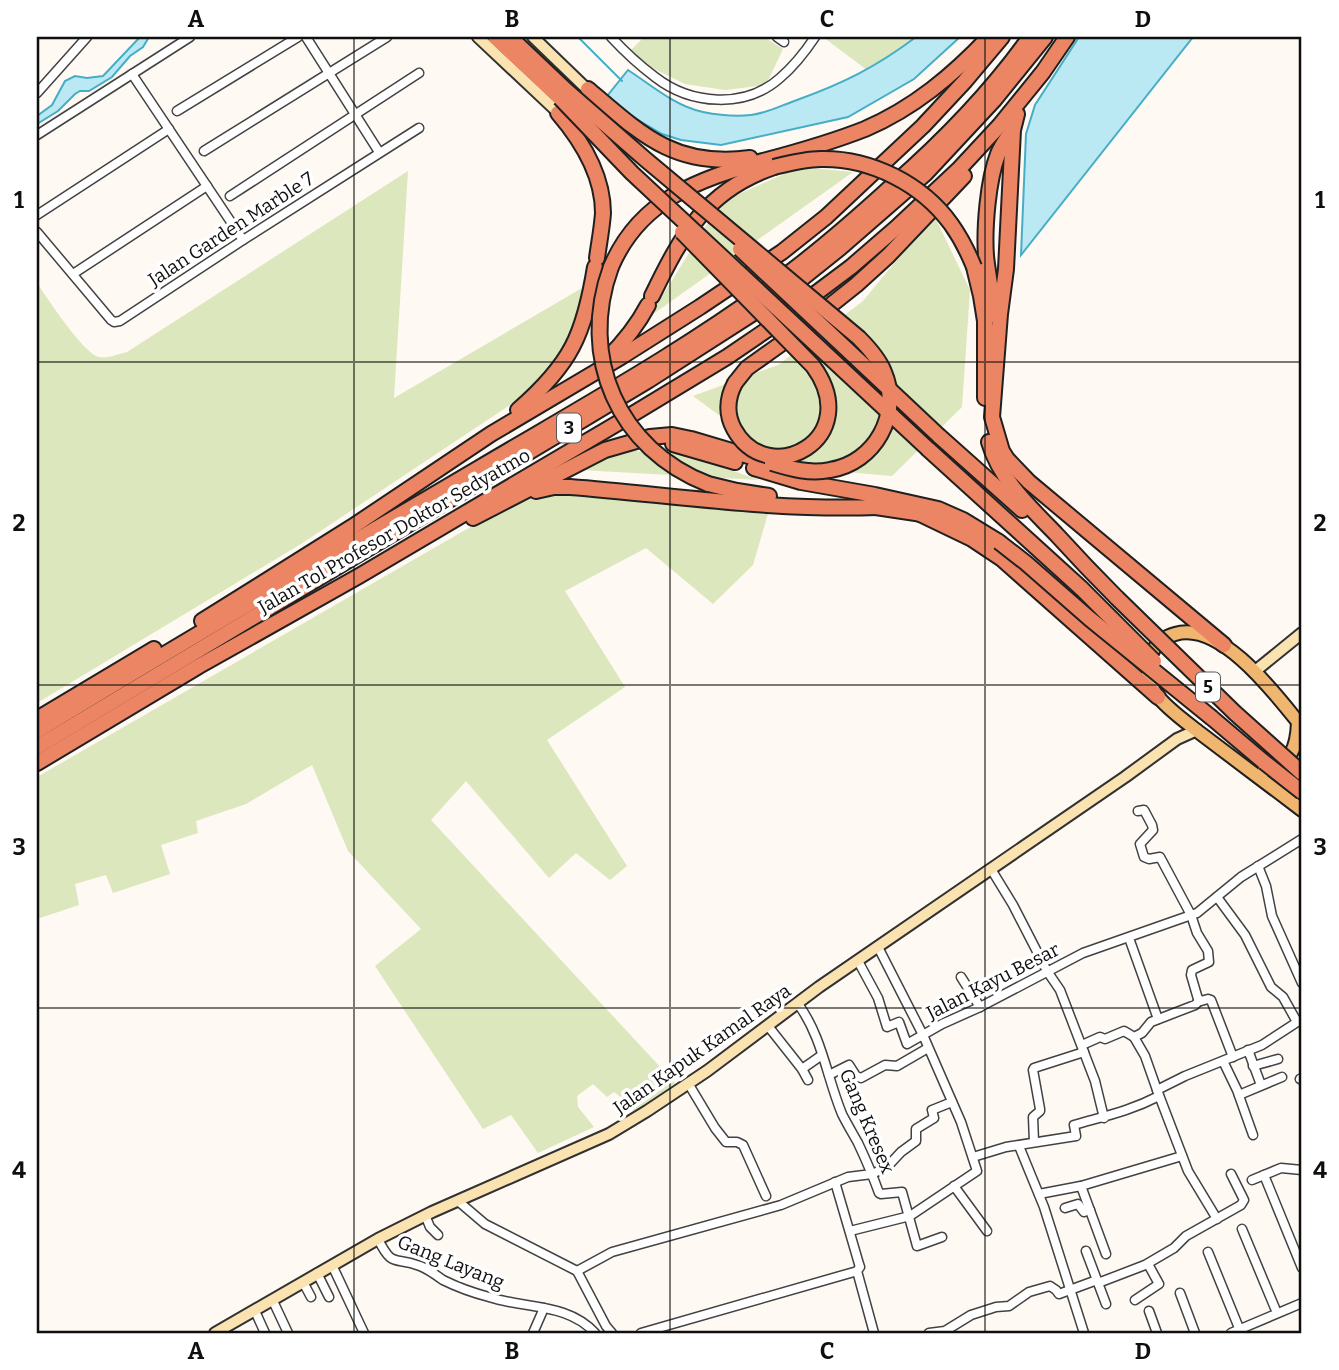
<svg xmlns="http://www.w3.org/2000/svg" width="1339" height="1370" font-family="Bitter,serif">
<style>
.green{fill:#dce7bd}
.water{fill:#bae9f3;stroke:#45adc6;stroke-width:2}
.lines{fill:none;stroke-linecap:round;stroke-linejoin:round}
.stream{stroke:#45adc6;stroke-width:2}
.street-casing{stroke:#424242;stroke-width:11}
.secondary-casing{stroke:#313131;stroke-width:14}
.primary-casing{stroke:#202020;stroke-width:16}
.highway-casing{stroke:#202020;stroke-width:18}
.street{stroke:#fff;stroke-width:8}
.secondary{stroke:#fae3b1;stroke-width:10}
.primary{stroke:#f0b670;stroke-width:12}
.highway{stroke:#ec8563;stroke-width:14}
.highway-bridge-casing{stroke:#202020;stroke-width:18;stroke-linecap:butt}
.highway-bridge{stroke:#ec8563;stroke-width:14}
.grid{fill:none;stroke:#0f0f0f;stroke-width:2;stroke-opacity:0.55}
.labels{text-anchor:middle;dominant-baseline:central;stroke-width:7;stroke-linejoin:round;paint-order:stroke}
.shield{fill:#fff;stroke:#575757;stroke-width:2}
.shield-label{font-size:18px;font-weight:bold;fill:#0f0f0f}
.street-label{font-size:19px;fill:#0f0f0f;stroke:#fff}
.neatline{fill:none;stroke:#0f0f0f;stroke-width:2.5}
.grid-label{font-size:23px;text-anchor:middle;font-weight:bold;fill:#0f0f0f}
</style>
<rect width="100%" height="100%" fill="#fef9f2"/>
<!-- green -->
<g class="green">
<polygon points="644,37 764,37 783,49 766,85 725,90 685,84 626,55"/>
<polygon points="823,37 916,37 894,53 867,70"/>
<polygon points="800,167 853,172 649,317 721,202"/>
<path d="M408 171 394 398 582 288 576 318 561 353 534 389 301 544 37 703V283C48 299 83 353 99 357 108 359 118 354 127 352Z"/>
<polygon points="934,215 970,290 962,407 892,476 789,467 693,396 778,365 863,301"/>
<polygon points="622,450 687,455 759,480 581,470"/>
<polygon points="545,492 769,510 753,565 713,604 646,548 565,591 625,687 547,740 627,866 610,880 576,853 549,878 466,781 431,820 675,1083 634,1113 626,1101 614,1092 607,1097 593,1084 577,1096 578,1107 594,1127 538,1153 511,1115 483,1129 375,966 421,929 348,851 312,765 246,804 196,821 198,833 161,845 170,874 113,893 106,875 75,884 79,905 37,919 37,777 467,529"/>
</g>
<!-- water -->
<g class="water">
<polygon points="140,37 149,37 143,47 130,56 112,77 89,91 80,91 75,94 58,111 37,124 37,116 52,105 65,81 75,76 87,78 103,76"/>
<path d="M916 37H960L914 79 848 117 721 145 681 140 662 134 604 100 628 70C651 85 675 106 703 112 718 115 735 117 751 115 768 113 782 105 797 100 844 83 876 67 916 37Z"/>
<polygon points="1079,37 1193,37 1021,255 1026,134 1035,105"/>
</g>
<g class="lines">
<!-- stream -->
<polyline class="stream" points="578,37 622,81"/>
<!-- street casing -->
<g class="street-casing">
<g id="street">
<polyline points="306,37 379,152"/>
<path d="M611 37C624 51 639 65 655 77 691 105 745 109 780 78 794 66 805 52 815 37"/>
<polyline points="777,37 784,42"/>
<polyline points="132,74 243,240"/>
<polyline points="37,93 87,37"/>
<polyline points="177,111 298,37"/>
<polyline points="37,135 190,37"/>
<polyline points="204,151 387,37"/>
<polyline points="230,196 419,73"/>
<polyline points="37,215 169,129"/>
<polyline points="37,232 111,320 114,322 120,321 243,240 419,128"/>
<polyline points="73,274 207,186"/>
<polyline points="1138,811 1144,810 1152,825 1153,830 1140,844 1144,857 1149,859 1160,857 1191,915 1197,933 1208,951 1209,962 1192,970 1191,975 1198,999 1201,1001 1208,999 1211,1000 1233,1057"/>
<polyline points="1258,866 1266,886 1272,916 1302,983"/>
<polyline points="991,869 1013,905 1047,971 1060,990 1095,1081 1104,1118"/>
<polyline points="1217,897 1245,935 1271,987 1283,997 1297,1022"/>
<polyline points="1129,938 1158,1019"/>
<polyline points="858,961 878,998 887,1027 899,1022 907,1044 942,1024 980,1007 1083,953 1197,913 1241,877 1302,839"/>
<polyline points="961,977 980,1007"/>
<path d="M798 1004C822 1036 827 1078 842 1114 847 1124 853 1134 858 1143 866 1160 873 1176 879 1193L881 1194 902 1192 917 1246 942 1237"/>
<polyline points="768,1026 802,1069 808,1080"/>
<polyline points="1134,1037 1145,1056 1157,1090"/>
<polyline points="1082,1045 1100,1037 1105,1039 1124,1031 1134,1037 1142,1033 1151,1022 1195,1005 1200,1000"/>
<polyline points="1248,1050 1261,1085"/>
<polyline points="1223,1061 1237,1090 1253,1135"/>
<polyline points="1253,1066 1278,1059"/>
<polyline points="802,1069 822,1055"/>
<polyline points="829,1075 849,1065 856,1076 861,1078 885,1065 897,1066 928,1048"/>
<polyline points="1300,1079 1302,1080"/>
<polyline points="688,1083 715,1128 726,1142 737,1142 743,1145 766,1196"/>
<polyline points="1239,1095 1282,1077"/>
<polyline points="1034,1142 1033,1117 1040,1111 1040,1109 1033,1070 1034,1068 1084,1052"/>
<polyline points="1019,1146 1044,1207 1084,1333"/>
<path d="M973 1157 1006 1147 1076 1136 1074 1125C1105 1116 1130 1111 1159 1096"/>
<polyline points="1264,1175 1302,1268"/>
<polyline points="1252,1180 1281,1168 1302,1170"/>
<polyline points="835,1182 859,1264 860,1267 857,1271 874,1333"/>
<polyline points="954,1186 987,1231"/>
<polyline points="1081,1186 1182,1156"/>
<polyline points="1039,1194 1081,1186 1106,1254"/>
<polyline points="458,1201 485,1224 577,1271 606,1326 612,1333"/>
<polyline points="1065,1208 1078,1204 1084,1212 1090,1210"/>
<polyline points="425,1215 430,1227 438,1235"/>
<polyline points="1217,1219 1188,1171 1157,1090 1185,1076 1262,1045 1302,1019"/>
<polyline points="1242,1229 1277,1313"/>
<polyline points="850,1231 910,1216 977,1171 961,1122 923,1035 878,947"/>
<path d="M378 1239C393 1269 394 1256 420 1266 428 1269 436 1275 443 1280 457 1287 474 1293 489 1297 526 1309 568 1303 595 1333"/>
<polyline points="1086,1251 1106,1304"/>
<polyline points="1208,1252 1241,1333"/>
<polyline points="332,1265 364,1333"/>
<polyline points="577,1271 612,1252 781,1205 848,1177 872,1174 887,1167 901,1152 916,1141 916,1129 934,1118 932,1110 952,1102"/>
<polyline points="317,1273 329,1297"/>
<polyline points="303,1282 311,1297"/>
<polyline points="1098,1283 1145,1265 1174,1248 1186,1236 1241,1205 1244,1200 1231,1174"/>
<polyline points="1180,1293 1195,1333"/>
<polyline points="1135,1300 1159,1284 1148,1264"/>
<polyline points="273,1301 288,1333"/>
<polyline points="255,1311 265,1333"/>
<polyline points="1149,1311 1157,1333"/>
<polyline points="533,1333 544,1308"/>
<polyline points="641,1333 854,1272"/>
<polyline points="929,1333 945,1331 971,1315 996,1307 1009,1306 1029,1292 1050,1286 1056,1290 1059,1294 1097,1280"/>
<polyline points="1231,1333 1302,1303"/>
</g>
</g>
<!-- secondary casing -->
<g class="secondary-casing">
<g id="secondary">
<polyline points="478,37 562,116"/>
<polyline points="533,37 591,93"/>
<polyline points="1254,672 1302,633"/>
<polyline points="215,1333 378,1239 432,1212 609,1134 647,1111 707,1071 819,987 1125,777 1177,739 1197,730"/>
</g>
</g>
<!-- primary casing -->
<g class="primary-casing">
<g id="primary">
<path d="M1302 727C1277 696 1221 620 1175 634 1164 637 1156 644 1151 654 1145 667 1148 683 1156 694 1166 708 1186 722 1200 733 1234 759 1268 784 1302 810"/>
<path d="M1264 771C1291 763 1297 749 1298 722"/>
</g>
</g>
<!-- highway casing -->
<g class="highway-casing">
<g id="highway">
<polyline points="495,37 560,98"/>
<polyline points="510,37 567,91"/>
<path d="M588 89C642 135 675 168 750 158"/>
<path d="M558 113C582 141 603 175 603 213 602 228 599 243 597 258"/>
<polyline points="1017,114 1013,130 1006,269 1000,314 992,417 1002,451 1007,459 1029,482 1224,645"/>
<path d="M611 267C640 199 698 180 763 161 797 152 832 142 865 129 914 108 953 75 989 37"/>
<polyline points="974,267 981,296 985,321 985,398"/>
<path d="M652 296C681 236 706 190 774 167"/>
<path d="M993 315C993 295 988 276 986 256 984 228 988 180 998 154 1001 146 1007 138 1012 131"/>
<path d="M607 359C623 343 637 326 648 305"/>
<polyline points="735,383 747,368 792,336 856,285 888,256 964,176"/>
<path d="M518 410C571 364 584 335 595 267"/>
<polyline points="939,436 1022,510"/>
<path d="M989 442C1000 480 1030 507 1056 534 1076 556 1096 577 1117 598"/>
<polyline points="673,444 735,462"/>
<polyline points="928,449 1082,589"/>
<polyline points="754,468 801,482 875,495 938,509 963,520 999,542"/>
<polyline points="708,484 737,491 769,496"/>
<path d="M536 491 554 487H570C672 495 774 511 877 507"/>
<polyline points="869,506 929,515"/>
<polyline points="920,514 972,539 1002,559 1158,697"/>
<polyline points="473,518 605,450 650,437 672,435 691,439 772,463"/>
<polyline points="202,621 352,527 491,434 621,357 700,307 782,252 826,217 923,126 965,81 1002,37"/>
<polyline points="1212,718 1264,762"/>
<polyline points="37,719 154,649"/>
<path d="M37 731C183 642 331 555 479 468 582 407 689 348 785 276 823 248 858 217 893 185 943 141 991 92 1030 37"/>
<polyline points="37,747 649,380 780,296 840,248 925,174 994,100 1045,37"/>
<polyline points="37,763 199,666 359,576 618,423 727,357 771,327 851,267 896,228 960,168 1000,125 1043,72 1067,37"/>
</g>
</g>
<!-- street -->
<use href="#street" class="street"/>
<!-- secondary -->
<use href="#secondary" class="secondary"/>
<!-- primary -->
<use href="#primary" class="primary"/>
<!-- highway -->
<use href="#highway" class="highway"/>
<!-- highway-bridge casing -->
<g class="highway-bridge-casing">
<g id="highway-bridge">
<path d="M567 91 645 159 859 338C869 348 879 359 884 372 902 414 875 463 830 470 810 474 791 469 772 463"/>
<polyline points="560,98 632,173 928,449"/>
<path d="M774 167C790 163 805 159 821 159 871 158 922 184 951 224 961 238 968 252 974 267"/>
<path d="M682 232 813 366C866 439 768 491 734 429 726 414 727 398 735 383"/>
<polyline points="740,249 939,436"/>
<path d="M611 267C578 357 618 449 708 484"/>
<polyline points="999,542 1026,563 1090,619 1212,718"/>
<polyline points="1082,589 1154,661"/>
<polyline points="1117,598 1235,713 1302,773"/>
<polyline points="1264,762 1302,792"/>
</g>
</g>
<!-- highway-bridge -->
<use href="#highway-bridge" class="highway-bridge"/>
</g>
<!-- grid -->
<path class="grid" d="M354 37V1333M670 37V1333M985 37V1333M37 362H1302M37 685H1302M37 1008H1302"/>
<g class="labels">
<!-- shield labels -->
<g class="shield">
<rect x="557" y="413.5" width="24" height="29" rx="5"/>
<rect x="1196" y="672.5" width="24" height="29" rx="5"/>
</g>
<g class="shield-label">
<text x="569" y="428">3</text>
<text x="1208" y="687">5</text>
</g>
<!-- street labels -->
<g class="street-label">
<text transform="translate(231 229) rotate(-33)">Jalan Garden Marble 7</text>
<text transform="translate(394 531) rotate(-30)">Jalan Tol Profesor Doktor Sedyatmo</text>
<text transform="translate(993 981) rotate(-27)">Jalan Kayu Besar</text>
<text transform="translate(702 1049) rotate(-35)">Jalan Kapuk Kamal Raya</text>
<text transform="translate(867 1121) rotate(67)">Gang Kresex</text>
<text transform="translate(451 1262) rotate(22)">Gang Layang</text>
</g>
</g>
<!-- border -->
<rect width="1339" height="1370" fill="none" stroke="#ffffff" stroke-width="77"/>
<rect x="38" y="38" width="1262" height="1294" class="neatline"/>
<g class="grid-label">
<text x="196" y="27">A</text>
<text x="512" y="27">B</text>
<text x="827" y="27">C</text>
<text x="1143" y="27">D</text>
<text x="19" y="208">1</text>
<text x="1320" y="208">1</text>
<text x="19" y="531">2</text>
<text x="1320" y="531">2</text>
<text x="19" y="855">3</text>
<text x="1320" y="855">3</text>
<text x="19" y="1178">4</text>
<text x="1320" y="1178">4</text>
<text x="196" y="1359">A</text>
<text x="512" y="1359">B</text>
<text x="827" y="1359">C</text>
<text x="1143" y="1359">D</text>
</g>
</svg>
